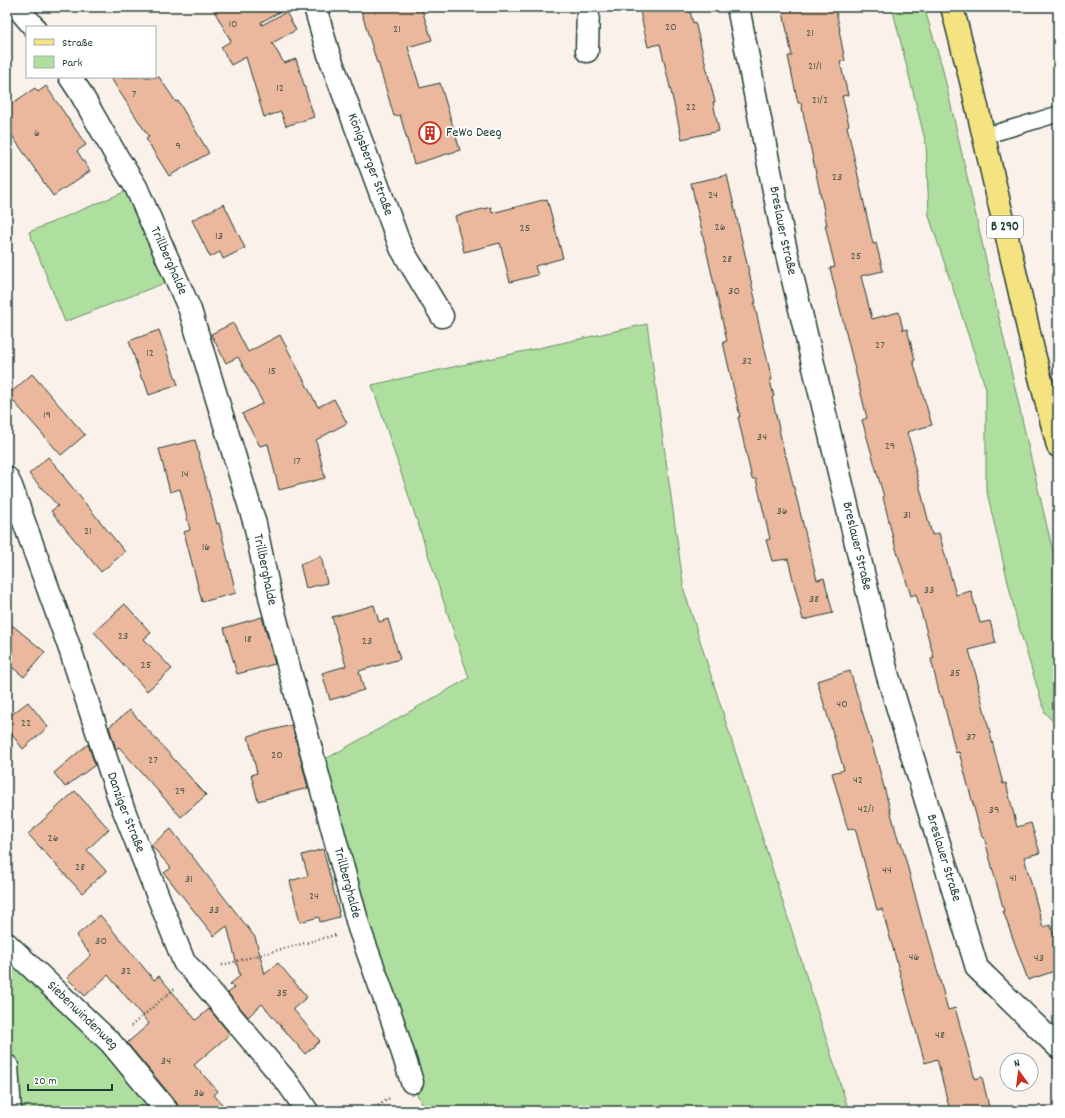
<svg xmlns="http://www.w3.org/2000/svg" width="1065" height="1118" font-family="Dekko,sans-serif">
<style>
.green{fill:#afdf9e;stroke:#678e69}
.building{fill:#ebb89d;stroke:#1f3d34}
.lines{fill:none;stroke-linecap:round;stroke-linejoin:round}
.service-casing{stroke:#1f3d34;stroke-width:18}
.minor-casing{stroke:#1f3d34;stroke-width:25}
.primary-casing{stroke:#1f3d34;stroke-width:25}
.path{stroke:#1f3d34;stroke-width:2.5;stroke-dasharray:1 3;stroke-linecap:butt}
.service{stroke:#fff;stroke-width:15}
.minor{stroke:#fff;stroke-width:22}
.primary{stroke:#f5e382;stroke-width:22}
.labels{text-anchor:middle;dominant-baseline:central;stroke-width:3.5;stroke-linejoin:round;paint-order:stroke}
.number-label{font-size:12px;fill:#525c4e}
.shield{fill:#fff;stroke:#627771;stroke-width:1}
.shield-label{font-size:13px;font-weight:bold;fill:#1f3d34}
.poi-label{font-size:14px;fill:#1f3d34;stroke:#fff;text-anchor:start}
.street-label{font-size:14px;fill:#1f3d34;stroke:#fff}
</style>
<rect width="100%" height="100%" fill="#fbf1eb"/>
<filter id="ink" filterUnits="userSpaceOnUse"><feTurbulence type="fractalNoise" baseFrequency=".025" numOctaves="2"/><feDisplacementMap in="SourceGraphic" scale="8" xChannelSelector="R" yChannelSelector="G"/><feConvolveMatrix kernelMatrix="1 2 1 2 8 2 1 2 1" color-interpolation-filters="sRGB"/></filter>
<g filter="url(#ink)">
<!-- green -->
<g class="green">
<polygon points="892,7 924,7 942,66 1032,463 1058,573 1058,727 1045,713 1017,621 986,488 986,389 929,216 926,144"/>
<polygon points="136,187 177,278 65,322 29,232"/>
<polygon points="647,324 684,590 849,1111 424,1111 412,1082 315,765 469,678 372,385"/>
<polygon points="7,944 167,1111 10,1111 7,1066"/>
</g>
<!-- building -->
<g class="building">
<polygon points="212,7 289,7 261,22 262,25 286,12 296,30 272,43 284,63 296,59 314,117 286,126 281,112 264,117 246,57 231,65 221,47 231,41"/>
<polygon points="360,7 421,7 432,40 408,47 420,88 440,83 460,150 414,164 400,115 394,116 378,62 377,63"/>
<polygon points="639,7 689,7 693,23 695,22 715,102 713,102 719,131 682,139 660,44 648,47"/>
<polygon points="782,7 835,7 840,30 839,30 845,61 840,62 848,95 842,96 849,125 847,126 873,244 876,243 883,271 861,276 872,319 899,312 903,330 907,329 915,360 913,361 932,425 907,432 915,459 913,460 932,535 939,533 956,595 971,591 980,623 990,621 996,643 969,650 979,686 978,686 1003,784 1006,783 1017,827 1031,823 1040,853 1024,857 1043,927 1050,925 1058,946 1058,970 1028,980 1003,911 1004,911 984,837 982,837 959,752 956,753 942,696 940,696 931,659 934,658 916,594 911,596 894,542 883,497 884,497 862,420 867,418 830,268 835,267 825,225 827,225 801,103 798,103 788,56 792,56"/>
<polygon points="110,77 159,77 176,102 178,101 209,153 169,176 146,139 149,137"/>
<polygon points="46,86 86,145 77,151 90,171 53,196 7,128 7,107 35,88 38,92"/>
<polygon points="727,175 756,303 754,303 772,380 770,381 774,396 772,397 785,456 786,456 817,580 824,578 833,613 803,620 788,559 772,561 766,540 770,539 756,479 752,479 738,417 740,417 723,342 727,341 691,183"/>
<polygon points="547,199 563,258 535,266 538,275 510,282 500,243 464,252 455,216 491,207 492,213"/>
<polygon points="224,204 245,248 223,259 220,252 210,257 192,220"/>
<polygon points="233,323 248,352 280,335 318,407 334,399 347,423 316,440 325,478 279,490 268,444 260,446 242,414 263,403 238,357 226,363 211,334"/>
<polygon points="159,330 178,385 149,395 144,380 142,380 129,341"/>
<polygon points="32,374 85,435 61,455 8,395"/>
<polygon points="195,440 217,524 219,523 236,593 202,602 184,532 190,530 180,489 170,492 159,449"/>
<polygon points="48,457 64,475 63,476 125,552 101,572 51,511 58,506 29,474"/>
<polygon points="321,556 327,583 306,588 300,564"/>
<polygon points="125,604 151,633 144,639 172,669 147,691 94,632"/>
<polygon points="374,605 379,622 388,619 400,659 359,671 364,690 330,700 322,673 346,666 332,617"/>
<polygon points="262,617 275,664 237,674 224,628"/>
<polygon points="7,621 45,652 24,677 7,663"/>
<polygon points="850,671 877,761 899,843 901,842 924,929 926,929 948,1010 955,1008 975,1079 982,1077 990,1111 950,1111 937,1059 925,1063 882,909 877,910 855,828 848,830 832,773 844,770 817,681"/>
<polygon points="28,702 48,727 23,749 7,728 7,718"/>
<polygon points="130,710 206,795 181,817 119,747 116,749 109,727"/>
<polygon points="292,725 308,788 258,801 251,775 257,773 248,736"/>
<polygon points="88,744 95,765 65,787 54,773"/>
<polygon points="75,791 109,829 87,850 106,871 82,893 28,834"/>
<polygon points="171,829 255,937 265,974 278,963 307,997 293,1009 320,1041 305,1054 262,1004 248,1017 228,993 234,988 230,984 240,976 227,926 214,936 164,873 171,868 151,845"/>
<polygon points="323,849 339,912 338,912 339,917 320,922 319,917 300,922 290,881 308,876 302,855"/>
<polygon points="100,915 154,980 159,976 196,1020 209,1009 230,1034 194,1065 218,1091 214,1095 228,1111 179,1111 177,1103 127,1043 149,1024 108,975 85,996 67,978 91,955 76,936"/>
</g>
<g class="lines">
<!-- service casing -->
<g class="service-casing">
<polyline id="service" points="984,136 1012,128 1058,114"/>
</g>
<!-- minor casing -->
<g class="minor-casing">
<g id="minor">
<polyline points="17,7 34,27"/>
<path id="s1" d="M315 7 328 52 401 248 442 316"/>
<path id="s2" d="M738 7 784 242 887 673 977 968 1058 1047"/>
<polyline points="587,51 588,7"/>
<path id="s3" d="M70 77 80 92 117 157 136 187 190 310 255 524 271 601 359 928 392 1019 412 1082"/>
<path id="s4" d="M7 478 11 486 70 649 119 798 184 962 194 972 290 1086 307 1111"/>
<path id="s5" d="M7 944 111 1043 167 1111"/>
<polyline points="7,1066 10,1111"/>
</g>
</g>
<!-- primary casing -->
<g class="primary-casing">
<polyline id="primary" points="952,7 971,81 1034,354 1058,446"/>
</g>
<!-- path -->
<g class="path">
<polyline points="222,965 335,935"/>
<polyline points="131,1026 174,989"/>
<polyline points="421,1104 424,1111"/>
<polyline points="375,1108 391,1097"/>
</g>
<!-- service -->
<use href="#service" class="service"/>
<!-- minor -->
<use href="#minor" class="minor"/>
<!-- primary -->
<use href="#primary" class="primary"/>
</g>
</g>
<!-- icons -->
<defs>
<g id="building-ring" transform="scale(1.15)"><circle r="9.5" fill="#fff" stroke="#c8321e" stroke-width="1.5"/><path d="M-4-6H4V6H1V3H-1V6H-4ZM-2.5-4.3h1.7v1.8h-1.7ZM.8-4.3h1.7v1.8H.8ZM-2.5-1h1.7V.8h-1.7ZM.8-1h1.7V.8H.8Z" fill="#c8321e"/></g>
</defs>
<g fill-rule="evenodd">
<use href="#building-ring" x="430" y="133"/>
</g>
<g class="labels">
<!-- number labels -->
<g class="number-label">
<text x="233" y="24">10</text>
<text x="671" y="27">20</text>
<text x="397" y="29">21</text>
<text x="810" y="33">21</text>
<text x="815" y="66">21/1</text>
<text x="280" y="88">12</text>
<text x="134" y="94">7</text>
<text x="820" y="100">21/2</text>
<text x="691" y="107">22</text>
<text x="37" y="133">6</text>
<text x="178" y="146">9</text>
<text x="837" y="177">23</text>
<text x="713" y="195">24</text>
<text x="720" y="227">26</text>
<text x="525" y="228">25</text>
<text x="219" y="236">13</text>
<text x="856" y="256">25</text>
<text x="727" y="259">28</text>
<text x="734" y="291">30</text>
<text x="880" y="345">27</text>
<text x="150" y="353">12</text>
<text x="747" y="361">32</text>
<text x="272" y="371">15</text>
<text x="47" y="415">19</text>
<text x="762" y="437">34</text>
<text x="890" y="446">29</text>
<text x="297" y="461">17</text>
<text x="185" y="474">14</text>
<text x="782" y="511">36</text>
<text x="907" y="515">31</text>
<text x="88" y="531">21</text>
<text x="206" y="547">16</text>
<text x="929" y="590">33</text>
<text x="814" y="599">38</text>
<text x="123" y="636">23</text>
<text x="248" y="639">18</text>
<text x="367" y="641">23</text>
<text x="146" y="665">25</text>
<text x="955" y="673">35</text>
<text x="842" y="704">40</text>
<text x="26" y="723">22</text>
<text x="971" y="737">37</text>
<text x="277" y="755">20</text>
<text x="153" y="760">27</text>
<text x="858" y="780">42</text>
<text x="180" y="791">29</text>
<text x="866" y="809">42/1</text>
<text x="994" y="810">39</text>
<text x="53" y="838">26</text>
<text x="80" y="867">28</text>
<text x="887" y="870">44</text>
<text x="1013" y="878">41</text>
<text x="189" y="879">31</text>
<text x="314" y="896">24</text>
<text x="214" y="910">33</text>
<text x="101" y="941">30</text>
<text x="914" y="957">46</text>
<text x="1039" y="958">43</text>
<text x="126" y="971">32</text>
<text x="282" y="993">35</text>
<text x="940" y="1035">48</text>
<text x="166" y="1061">34</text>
<text x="199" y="1093">36</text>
</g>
<!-- shield labels -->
<rect class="shield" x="987" y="216" width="36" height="22" rx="3"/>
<g class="shield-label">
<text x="1005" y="227">B 290</text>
</g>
<!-- poi labels -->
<g class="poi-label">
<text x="446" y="133">FeWo Deeg</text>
</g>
<!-- street labels -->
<g class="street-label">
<text stroke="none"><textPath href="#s1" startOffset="167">Königsberger Straße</textPath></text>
<text stroke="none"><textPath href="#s2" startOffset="228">Breslauer Straße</textPath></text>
<text stroke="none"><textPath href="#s3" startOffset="209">Trillberghalde</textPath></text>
<text stroke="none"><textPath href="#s2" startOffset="552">Breslauer Straße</textPath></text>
<text stroke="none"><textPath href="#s3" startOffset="533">Trillberghalde</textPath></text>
<text stroke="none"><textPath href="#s4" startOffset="355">Danziger Straße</textPath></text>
<text stroke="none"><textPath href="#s2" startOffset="876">Breslauer Straße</textPath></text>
<text stroke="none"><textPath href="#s3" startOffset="857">Trillberghalde</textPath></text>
<text stroke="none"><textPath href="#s5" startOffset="104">Siebenwindenweg</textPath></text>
</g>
</g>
<!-- margin -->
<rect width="1065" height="1118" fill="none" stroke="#fff" stroke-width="24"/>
<rect x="12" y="12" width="1041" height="1094" fill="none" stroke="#1f3d34" stroke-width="1.5" filter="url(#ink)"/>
<!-- legend -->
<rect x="26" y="26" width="130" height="52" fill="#ffffff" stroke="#a5b1ae"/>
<rect x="34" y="39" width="20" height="6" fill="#f5e382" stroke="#a5b1ae"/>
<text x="62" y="46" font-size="12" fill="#1f3d34">Straße</text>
<rect x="34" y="56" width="20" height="12" fill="#afdf9e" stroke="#a5b1ae"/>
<text x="62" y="66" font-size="12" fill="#1f3d34">Park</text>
<!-- north arrow -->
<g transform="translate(1019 1072) rotate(346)"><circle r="19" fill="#ffffff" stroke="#a5b1ae"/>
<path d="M0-3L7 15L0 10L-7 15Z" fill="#c8321e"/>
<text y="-6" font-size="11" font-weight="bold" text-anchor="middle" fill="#1f3d34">N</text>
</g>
<!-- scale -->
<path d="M28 1084v6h84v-6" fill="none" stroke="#1f3d34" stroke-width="2"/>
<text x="34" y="1084" font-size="12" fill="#1f3d34" stroke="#ffffff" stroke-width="3" paint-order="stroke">20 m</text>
</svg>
